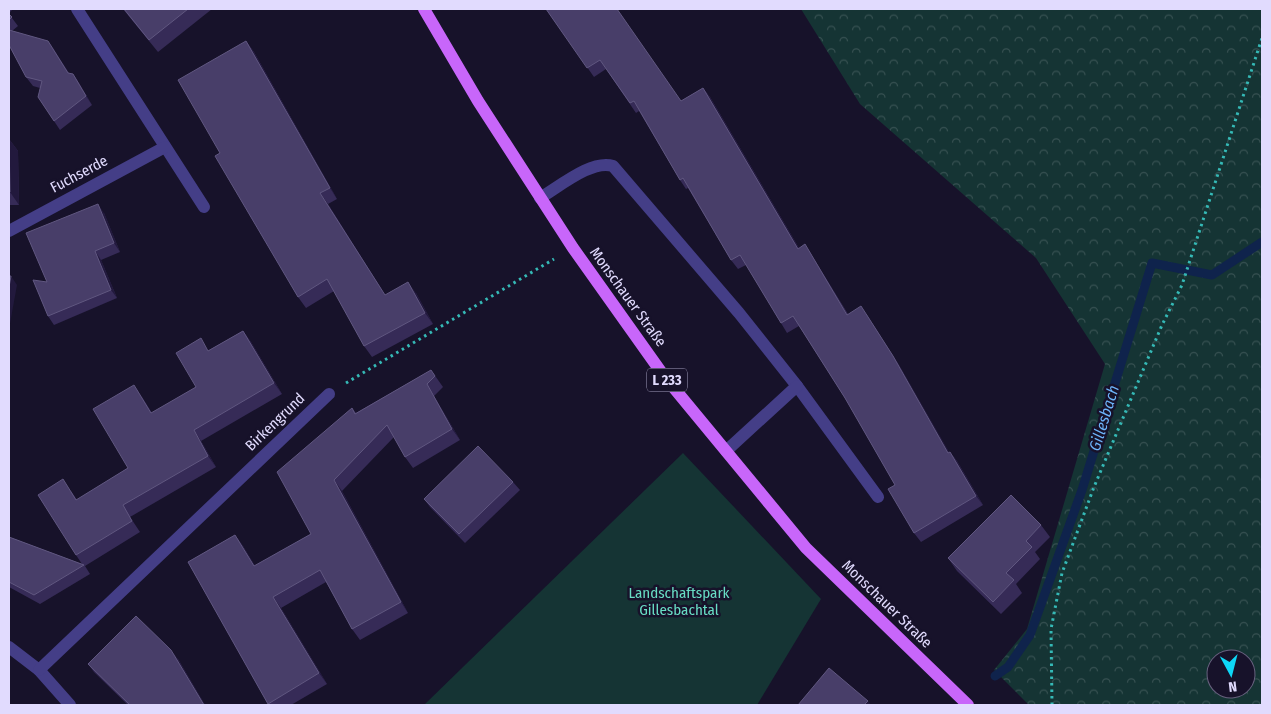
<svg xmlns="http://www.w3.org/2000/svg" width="1271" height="714" font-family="'Fira Sans Condensed',sans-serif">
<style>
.forest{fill:url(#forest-crowns);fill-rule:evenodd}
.park{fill:#153434}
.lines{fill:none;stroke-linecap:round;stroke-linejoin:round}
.stream{stroke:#0f234c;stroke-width:9}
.path{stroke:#35b9b6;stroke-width:3;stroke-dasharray:2.5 4;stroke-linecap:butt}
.minor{stroke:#443e87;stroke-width:12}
.major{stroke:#c866fa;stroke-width:12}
.wall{fill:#362b57}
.shaded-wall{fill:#22193d}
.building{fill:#483e69;stroke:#605780}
.labels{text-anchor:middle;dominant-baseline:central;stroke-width:5;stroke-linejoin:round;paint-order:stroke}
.shield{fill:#17122a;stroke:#a49fbe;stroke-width:1}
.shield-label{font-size:14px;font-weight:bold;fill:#e1dbfe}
.street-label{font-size:15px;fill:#e1dbfe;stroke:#17122a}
.park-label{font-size:15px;fill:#68ddc4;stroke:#17122a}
.water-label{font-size:16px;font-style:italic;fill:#6db4fa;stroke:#17122a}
</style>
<defs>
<pattern id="forest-crowns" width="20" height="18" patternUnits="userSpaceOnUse" patternTransform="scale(1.25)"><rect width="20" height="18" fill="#153434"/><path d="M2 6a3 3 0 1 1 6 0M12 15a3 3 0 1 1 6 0" fill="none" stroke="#375152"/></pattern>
</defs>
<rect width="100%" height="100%" fill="#17122a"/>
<!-- forest -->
<path class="forest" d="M801 9H1262V705H1029L994 670 1027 629 1105 364 1036 258 860 104ZM1216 659H1246V689H1216Z"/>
<!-- park -->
<polygon class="park" points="683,453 821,599 757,705 424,705"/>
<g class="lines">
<!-- stream -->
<polyline class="stream" points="995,676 1008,667 1030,635 1082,490 1152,263 1212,275 1262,242"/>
<!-- path -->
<g class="path">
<polyline points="346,383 554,259"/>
<polyline points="1052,705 1051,629 1062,573 1094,487 1162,325 1182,285 1262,38"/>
</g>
<!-- minor -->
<g class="minor">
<polyline points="77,9 204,207"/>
<path d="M540 198C559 187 592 159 613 166L739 313 797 386 878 497"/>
<polyline points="9,231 165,147"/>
<polyline points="726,451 797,386"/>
<polyline points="9,647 39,670 70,705"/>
<polyline points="39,670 329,394"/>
</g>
<!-- major -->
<polyline class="major" points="424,9 478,101 573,248 664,376 806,548 968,705"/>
</g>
<!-- wall -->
<g class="wall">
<polygon points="9,9 13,9 9,13"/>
<polygon points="123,9 212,9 158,52"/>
<polygon points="546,9 681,101 703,88 710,97 799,248 805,244 811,254 848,314 867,315 899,365 949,453 950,452 957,461 983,505 921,542 914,533 895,485 845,398 799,326 787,333 781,323 746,265 738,269 731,260 688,188 686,189 680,180 639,111 636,113 606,69 594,77"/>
<polygon points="9,14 18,26 12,31 48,41 69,73 73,74 79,83 92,105 60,130 38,97 40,88 33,86 26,77 9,45"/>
<polygon points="246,41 254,52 337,199 328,204 385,295 416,293 433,324 372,357 364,346 334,291 306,308 298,297 220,153"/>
<polygon points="9,139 18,151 19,205 9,205"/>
<polygon points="104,213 120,252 101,260 117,298 54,325 48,316 47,282"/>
<polygon points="243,331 251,342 282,394 201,441 216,467 130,517 140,532 85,566 90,574 40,604 9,587 9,537 82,564 76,555 71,491 77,500 128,468 142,397 152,413 196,387 209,350"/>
<polygon points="431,370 443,387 434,396 460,440 413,468 405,457 394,437 342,491 408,613 360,640 352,629 326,582 281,608 327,684 291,705 269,705 188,562 235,535 243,546 255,566 311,534 352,408 356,413"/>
<polygon points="513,482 520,490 465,543 430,507 424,499"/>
<polygon points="1041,525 1050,537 1035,552 1040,559 1016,584 1022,593 1001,614 957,571 948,558"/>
<polygon points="178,659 205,705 128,705 94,672 88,664"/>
</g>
<!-- shaded-wall -->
<g class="shaded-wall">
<polygon points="48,41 54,49 74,82 68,73"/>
<polygon points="246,41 254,52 337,199 330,188"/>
<polygon points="73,74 79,83 92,105 86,96"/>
<polygon points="703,88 710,97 805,258 798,249"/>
<polygon points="9,139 18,151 19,205 10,192"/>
<polygon points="320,193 328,204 392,306 385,295"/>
<polygon points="98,204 104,213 120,252 114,243"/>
<polygon points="805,244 853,324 847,315"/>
<polygon points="95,251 101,260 117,298 111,290"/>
<polygon points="11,276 17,285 9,329 9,287"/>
<polygon points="408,282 416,293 433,324 425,313"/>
<polygon points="861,306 899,365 955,462 948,453"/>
<polygon points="243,331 251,342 282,394 274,383"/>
<polygon points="427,384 434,396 460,440 452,429"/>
<polygon points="134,385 142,397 159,424 151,413"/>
<polygon points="194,430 201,441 216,467 208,456"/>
<polygon points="950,452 957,461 983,505 976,496"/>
<polygon points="334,480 342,491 408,613 401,602"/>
<polygon points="235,535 243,546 262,577 254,566"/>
<polygon points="273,597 281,608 327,684 319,673"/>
<polygon points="171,650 178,659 205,705 204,705"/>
<polygon points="868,701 871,705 864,705"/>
</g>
<!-- building -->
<g class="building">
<polygon points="124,9 188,9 149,40"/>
<polygon points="546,9 617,9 681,101 703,88 798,249 805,244 847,315 861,306 893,356 948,453 950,452 976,496 914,533 888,489 895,485 845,398 793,316 781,323 740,255 731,260 683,178 680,180 634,101 630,103 600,60 587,68"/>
<polygon points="9,14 12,17 9,20"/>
<polygon points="9,30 48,41 68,73 73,74 86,96 54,121 38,97 42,81 26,77 9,45"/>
<polygon points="246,41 330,188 320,193 385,295 408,282 425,313 364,346 327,279 298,297 215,156 220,153 178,80"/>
<polygon points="9,139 10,192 9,193"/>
<polygon points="98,204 114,243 95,251 111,290 48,316 33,280 47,282 26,233"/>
<polygon points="9,276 11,276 9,287"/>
<polygon points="243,331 274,383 194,430 208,456 123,505 132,521 76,555 38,495 63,479 76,500 128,468 93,409 134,385 151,413 196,387 176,353 201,338 208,351"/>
<polygon points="431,370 435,376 427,384 452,429 405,457 387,425 334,480 401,602 352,629 320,570 273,597 319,673 268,704 188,562 235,535 254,566 311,534 277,472 352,408 355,414"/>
<polygon points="478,446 513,482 459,534 424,499"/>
<polygon points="1011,495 1041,525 1026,541 1032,547 1006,573 1014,580 993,602 948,558"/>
<polygon points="9,537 84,565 34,595 9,582"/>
<polygon points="136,616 171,650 204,705 130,705 88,664"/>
<polygon points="829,668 868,701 864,705 798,705"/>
</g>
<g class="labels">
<!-- shield labels -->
<rect class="shield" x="647" y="368.5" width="40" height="23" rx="4"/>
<g class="shield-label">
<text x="667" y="380">L 233</text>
</g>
<!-- street labels -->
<g class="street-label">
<text transform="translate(79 174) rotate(-28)">Fuchserde</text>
<text transform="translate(628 297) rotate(54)">Monschauer Straße</text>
<text transform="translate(275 422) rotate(-44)">Birkengrund</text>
<text transform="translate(887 604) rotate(44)">Monschauer Straße</text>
</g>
<!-- park labels -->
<g class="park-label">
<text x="679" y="593">Landschaftspark<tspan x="679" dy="17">Gillesbachtal</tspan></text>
</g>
<!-- water labels -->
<g class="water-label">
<text transform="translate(1104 418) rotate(-73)">Gillesbach</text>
</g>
</g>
<!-- border -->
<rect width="1271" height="714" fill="none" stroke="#e1dbfe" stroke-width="20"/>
<!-- north arrow -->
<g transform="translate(1231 674) rotate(173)"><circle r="24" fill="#17122a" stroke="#68627f"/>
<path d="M0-4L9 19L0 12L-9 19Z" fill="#0ed7f7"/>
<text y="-8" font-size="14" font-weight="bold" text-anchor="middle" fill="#e1dbfe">N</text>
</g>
</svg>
